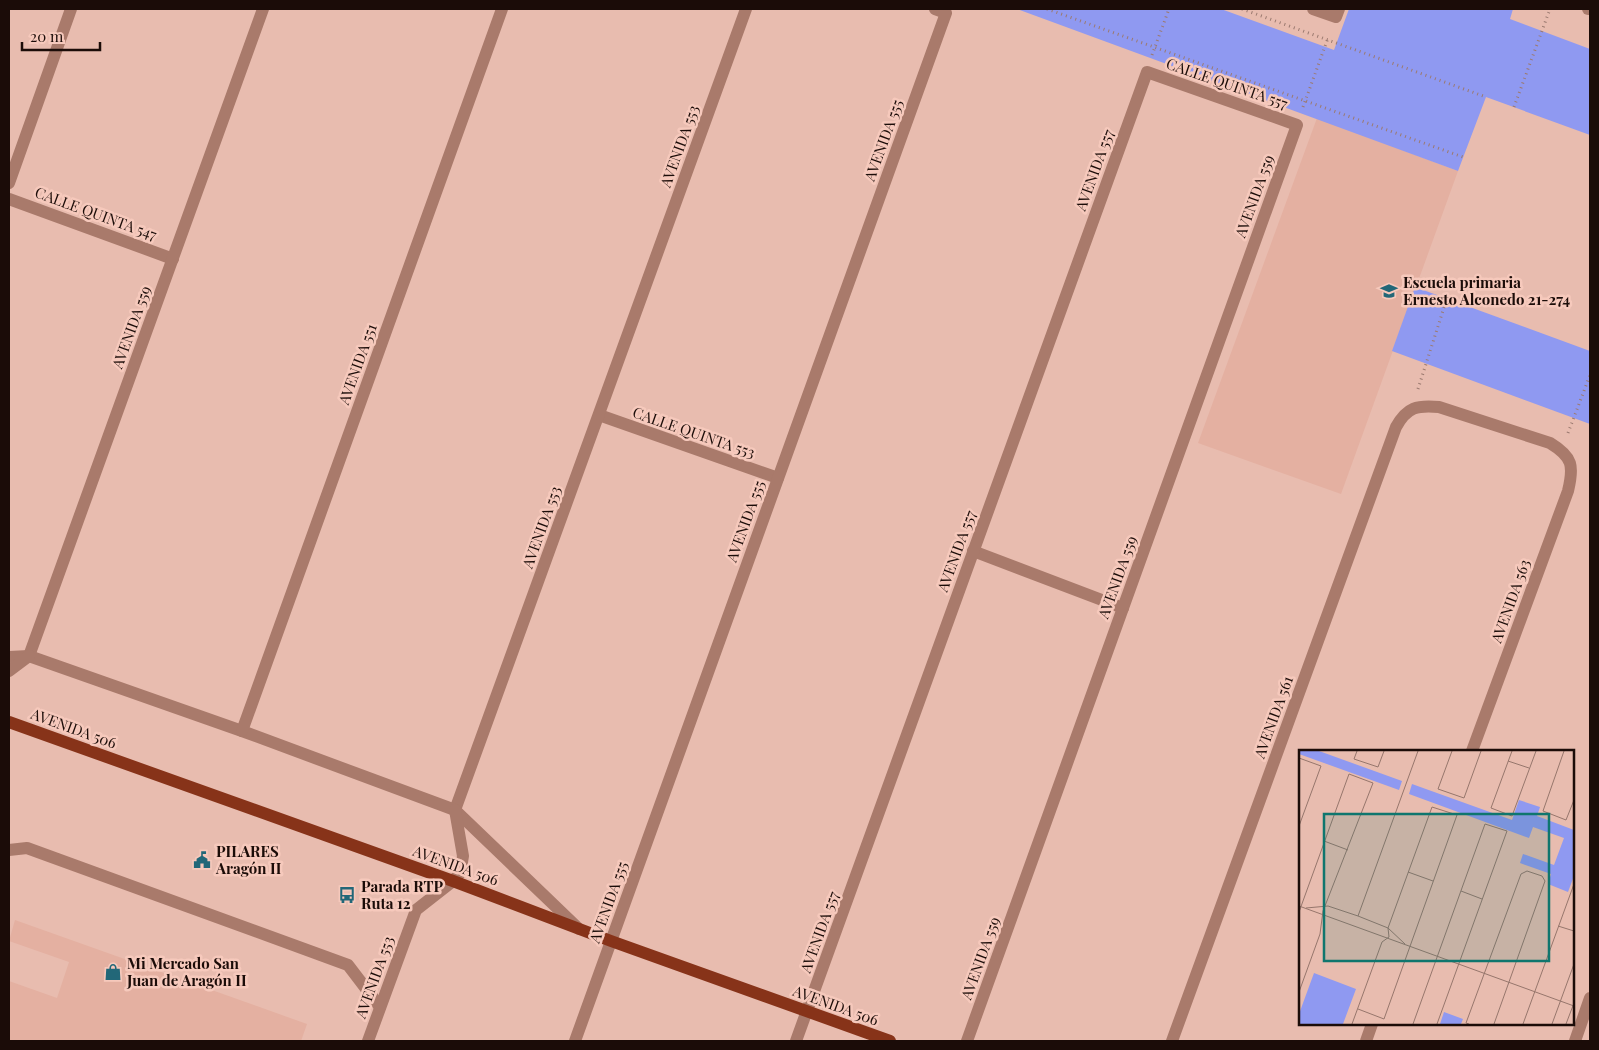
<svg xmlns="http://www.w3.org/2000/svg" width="1599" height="1050" font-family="'Playfair Display',serif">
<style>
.built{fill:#e4b0a1}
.green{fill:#8f99f1}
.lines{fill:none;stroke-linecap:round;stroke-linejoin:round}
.path{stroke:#9b7a70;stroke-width:3;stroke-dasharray:1 4;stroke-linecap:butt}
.service{stroke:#a97a6b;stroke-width:12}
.minor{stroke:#a97a6b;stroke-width:12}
.tertiary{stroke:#a97a6b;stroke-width:12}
.primary{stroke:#873319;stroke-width:12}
.labels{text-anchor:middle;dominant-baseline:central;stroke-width:5;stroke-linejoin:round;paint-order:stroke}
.street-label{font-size:15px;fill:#1b0c08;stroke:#f6c9bc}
.poi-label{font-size:15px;font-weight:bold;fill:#1b0c08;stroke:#f6c9bc;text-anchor:start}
.inset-road{fill:none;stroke:#96766c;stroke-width:1}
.view{fill:#0f766e;fill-opacity:0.15;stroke:#0f766e;stroke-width:2.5}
.inset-edge{fill:none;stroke:#1b0c08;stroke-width:2.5}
</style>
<rect width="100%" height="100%" fill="#e8bcaf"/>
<!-- built -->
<g class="built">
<polygon points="1317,118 1458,171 1341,494 1198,443"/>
<polygon points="15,920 307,1024 301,1041 9,1041 9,981 57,998 69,962 9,941"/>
</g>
<!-- green -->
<g class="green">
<polygon points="1017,9 1221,9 1334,50 1349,9 1513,9 1510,19 1590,49 1590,135 1486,97 1458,171"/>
<polygon points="1415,287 1590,351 1590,424 1392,351"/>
</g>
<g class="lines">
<!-- path -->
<g class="path">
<polyline points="1047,9 1463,157"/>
<polyline points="1242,9 1486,97"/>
<polyline points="1152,55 1169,9"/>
<polyline points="1303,107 1328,38"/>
<polyline points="1514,107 1550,9"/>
<polyline points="1418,389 1447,298"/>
<polyline points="1568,433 1590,375"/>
</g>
<!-- service -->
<polyline class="service" points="9,850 27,848 348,965 380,1007"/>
<!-- minor -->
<g class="minor">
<polyline points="1313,9 1336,17 1339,9"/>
<polyline points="1588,9 1590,9"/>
<polyline points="9,183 71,9"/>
<polyline points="9,199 173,259"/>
<polyline points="599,415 778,478"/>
<polyline points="973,551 1123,608"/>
<polyline points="29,656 263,9"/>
<polyline points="455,810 746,9"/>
<polyline points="575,1041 946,13 935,9"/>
<polyline points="796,1041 1147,72 1297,125 967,1041"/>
<path d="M1172 1041 1396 427C1407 407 1417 405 1439 407L1550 443C1573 457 1574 466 1568 491L1472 751"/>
<polyline points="1366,1041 1372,1024"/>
<polyline points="1575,1041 1590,998"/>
</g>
<!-- tertiary -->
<g class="tertiary">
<polyline points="9,657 29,656 242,731 455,810 579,929"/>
<polyline points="9,671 29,656"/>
<polyline points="242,731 502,9"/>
<polyline points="368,1041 416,910 453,881 460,873 463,856 455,810"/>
</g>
<!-- primary -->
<polyline class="primary" points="9,722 453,881 611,941 890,1041"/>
</g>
<!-- icons -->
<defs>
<g id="school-bare" transform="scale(1.35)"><path d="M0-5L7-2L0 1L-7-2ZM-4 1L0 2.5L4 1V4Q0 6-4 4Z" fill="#226778" stroke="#f6c9bc" stroke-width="2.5" paint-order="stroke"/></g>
<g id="civic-bare" transform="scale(1.35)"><path d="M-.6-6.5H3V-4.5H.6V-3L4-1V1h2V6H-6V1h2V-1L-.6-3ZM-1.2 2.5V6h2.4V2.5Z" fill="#226778" stroke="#f6c9bc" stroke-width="2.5" paint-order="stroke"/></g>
<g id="bus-bare" transform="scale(1.35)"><path d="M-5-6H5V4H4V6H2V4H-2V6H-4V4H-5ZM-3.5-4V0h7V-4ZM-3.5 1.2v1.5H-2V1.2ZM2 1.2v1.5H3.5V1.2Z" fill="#226778" stroke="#f6c9bc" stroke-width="2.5" paint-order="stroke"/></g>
<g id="shop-bare" transform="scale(1.35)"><path d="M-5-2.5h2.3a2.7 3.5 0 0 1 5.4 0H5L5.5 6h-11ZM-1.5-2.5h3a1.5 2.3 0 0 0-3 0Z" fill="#226778" stroke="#f6c9bc" stroke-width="2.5" paint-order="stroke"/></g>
</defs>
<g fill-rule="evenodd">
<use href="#school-bare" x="1389" y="291"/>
<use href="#civic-bare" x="202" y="860"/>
<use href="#bus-bare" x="347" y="895"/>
<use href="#shop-bare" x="113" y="972"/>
</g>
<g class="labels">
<!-- street labels -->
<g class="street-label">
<text transform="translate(1227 83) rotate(19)">CALLE QUINTA 557</text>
<text transform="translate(883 140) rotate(-70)">AVENIDA 555</text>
<text transform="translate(679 146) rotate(-70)">AVENIDA 553</text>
<text transform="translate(1094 170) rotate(-70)">AVENIDA 557</text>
<text transform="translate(1254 196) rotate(-70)">AVENIDA 559</text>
<text transform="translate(96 213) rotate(20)">CALLE QUINTA 547</text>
<text transform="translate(131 327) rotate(-70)">AVENIDA 559</text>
<text transform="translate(357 364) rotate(-70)">AVENIDA 551</text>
<text transform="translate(694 432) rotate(19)">CALLE QUINTA 553</text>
<text transform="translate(745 521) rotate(-70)">AVENIDA 555</text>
<text transform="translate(541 527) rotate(-70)">AVENIDA 553</text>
<text transform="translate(956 551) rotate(-70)">AVENIDA 557</text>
<text transform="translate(1117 577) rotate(-70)">AVENIDA 559</text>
<text transform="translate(1510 601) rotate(-70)">AVENIDA 563</text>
<text transform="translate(1273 717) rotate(-70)">AVENIDA 561</text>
<text transform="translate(74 728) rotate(20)">AVENIDA 506</text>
<text transform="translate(456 865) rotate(20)">AVENIDA 506</text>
<text transform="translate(608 902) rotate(-70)">AVENIDA 555</text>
<text transform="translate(819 932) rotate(-70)">AVENIDA 557</text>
<text transform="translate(980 958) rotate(-70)">AVENIDA 559</text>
<text transform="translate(374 977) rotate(-70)">AVENIDA 553</text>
<text transform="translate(836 1005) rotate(20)">AVENIDA 506</text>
</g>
<!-- poi labels -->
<g class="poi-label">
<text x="1403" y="282">Escuela primaria<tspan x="1403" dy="17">Ernesto Alconedo 21-274</tspan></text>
<text x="216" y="851">PILARES<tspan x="216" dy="17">Aragón II</tspan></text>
<text x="361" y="886">Parada RTP<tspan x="361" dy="17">Ruta 12</tspan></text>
<text x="127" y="963">Mi Mercado San<tspan x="127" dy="17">Juan de Aragón II</tspan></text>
</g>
</g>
<!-- overview -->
<g transform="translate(1299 750)">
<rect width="275" height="275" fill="#e8bcaf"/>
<path d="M0 1H20L103 31 100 40 0 4ZM113 34 213 70 220 50 241 57 238 66 275 80V126L269 142 249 134 252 124 221 113 224 104 255 115 265 88 234 77 230 88 110 44ZM15 223 57 239 44 274H0V264ZM145 262 164 269 162 274H141Z" fill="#8f99f1"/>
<path class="inset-road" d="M58 1 55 9 79 17 85 1M153 1 139 39 165 48 182 1M213 1 192 58 213 66 237 1M265 1 244 61 267 70 275 50M0 8 22 16 0 76M209 11 230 18M25 91 49 100M109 122 134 131M162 141 183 149M0 156 275 256M7 158 29 156 59 166 89 178 106 194M0 162 50 24 74 33 24 161 21 184 0 242M59 166 119 1M259 176 275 181M53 274 83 192 90 187 89 178 133 57 158 65 85 269 59 259M114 274 186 74 208 81 138 274M170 274 167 273 222 124 228 121 243 126 246 131 195 274M224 274 275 134M253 274 275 214M267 274 275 253"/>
<path class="view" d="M25 64H250V211H25Z"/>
<rect width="275" height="275" class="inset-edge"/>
</g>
<!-- border -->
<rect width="1599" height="1050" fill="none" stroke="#1b0c08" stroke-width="20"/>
<!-- scale -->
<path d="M22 42v8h78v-8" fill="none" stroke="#1b0c08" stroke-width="2.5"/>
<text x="30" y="42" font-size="15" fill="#1b0c08" stroke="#f6c9bc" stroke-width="4" paint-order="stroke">20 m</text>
</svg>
